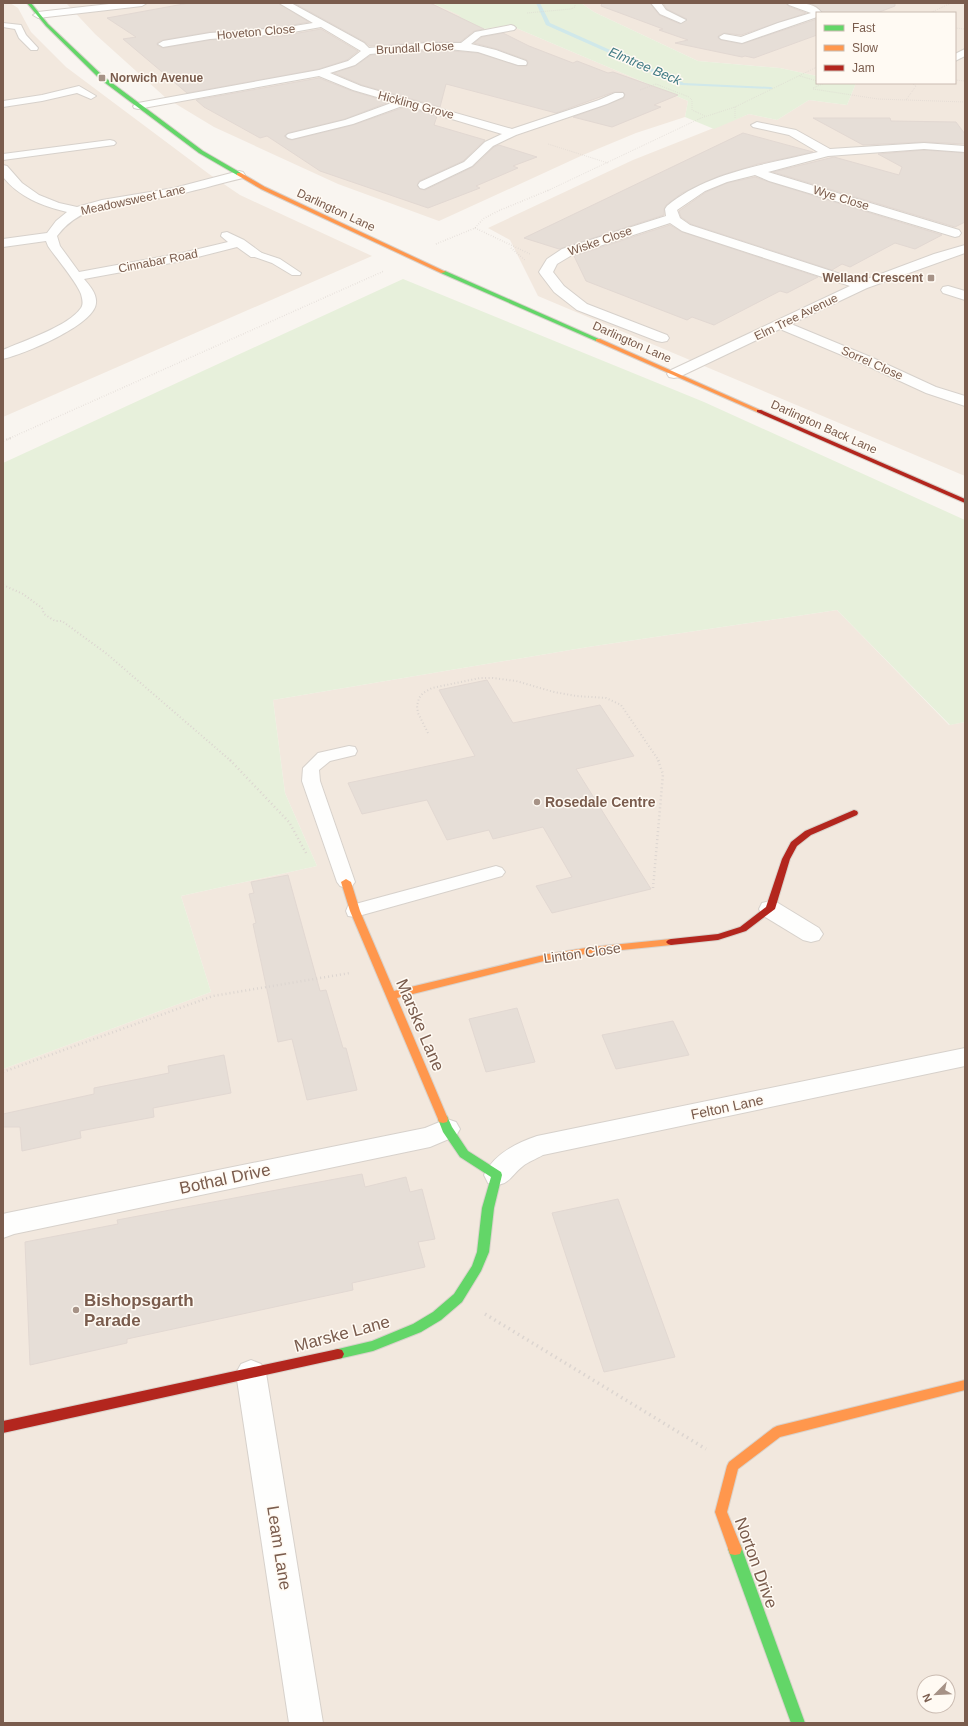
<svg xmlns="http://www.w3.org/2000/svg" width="968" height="1726" font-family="Arial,sans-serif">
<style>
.residential{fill:#f2e8de;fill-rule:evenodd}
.green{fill:#e7f0db}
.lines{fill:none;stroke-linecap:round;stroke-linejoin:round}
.stream{fill:#d0e8ea;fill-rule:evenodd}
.building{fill:#e6ded7;stroke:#e2d8d2}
.lane-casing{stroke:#d7d1cb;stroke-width:2}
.street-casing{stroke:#d7d1cb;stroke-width:2}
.fast-casing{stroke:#d9d2cb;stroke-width:2}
.slow-casing{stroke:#d9d2cb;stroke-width:2}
.jam-casing{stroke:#d9d2cb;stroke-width:2}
.path-far4{stroke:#dcd5d0;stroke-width:1;stroke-dasharray:0.5 1.5;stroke-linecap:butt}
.path-far3{stroke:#dcd5d0;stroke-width:1.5;stroke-dasharray:0.5 2;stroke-linecap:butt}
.path-far2{stroke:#dcd5d0;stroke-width:2;stroke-dasharray:1 2.5;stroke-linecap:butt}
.path-far1{stroke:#dcd5d0;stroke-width:2.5;stroke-dasharray:1 3;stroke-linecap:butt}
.path{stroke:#dcd5d0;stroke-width:3.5;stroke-dasharray:1.5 4;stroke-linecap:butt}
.lane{fill:#fefefd;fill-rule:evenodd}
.street{fill:#fefefd;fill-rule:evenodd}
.fast{fill:#63d668;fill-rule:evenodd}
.slow{fill:#ff974d;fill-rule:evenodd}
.jam{fill:#b3261e;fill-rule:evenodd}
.poi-dot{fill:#a69286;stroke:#fffaf3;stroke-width:1.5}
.labels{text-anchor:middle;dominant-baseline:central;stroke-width:3;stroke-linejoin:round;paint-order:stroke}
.far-street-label{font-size:12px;fill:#7a5c4d;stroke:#fffaf3}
.far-poi-label{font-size:12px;font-weight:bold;fill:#7a5c4d;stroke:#fffaf3;text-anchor:start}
.far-water-label{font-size:13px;font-style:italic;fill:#437c86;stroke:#fffaf3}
.poi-label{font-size:14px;font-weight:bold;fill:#7a5c4d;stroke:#fffaf3;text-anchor:start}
.street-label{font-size:14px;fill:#7a5c4d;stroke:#fffaf3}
.near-street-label{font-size:17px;fill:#7a5c4d;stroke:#fffaf3}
.near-poi-label{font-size:17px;font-weight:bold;fill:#7a5c4d;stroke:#fffaf3;text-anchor:start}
</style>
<rect width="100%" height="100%" fill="#f9f5f0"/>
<!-- residential -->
<g class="residential">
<polygon points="3,3 10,3 18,8 31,32 66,67 209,174 240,195 372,256 3,417"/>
<polygon points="66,3 432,3 462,16 472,31 509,25 688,101 685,117 636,133 583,155 439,221 338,184 214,127 166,98 95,34"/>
<polygon points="581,3 965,3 965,476 538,296 510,240 488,228 633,160 749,114 777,120 809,100 847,105 856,83 854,83 955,83 955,13 817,13 817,76 780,68 698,61 594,12"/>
<path d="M837 610 949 725 965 722V1723H3V1069L211 992 181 896 317 866 285 793 273 700 588 647ZM924 1682H948V1706H924Z"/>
</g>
<!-- green -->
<g class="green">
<polygon points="432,3 581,3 594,12 698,61 780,68 817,76 817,83 856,83 847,105 809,100 777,120 749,114 714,129 685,117 688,101 509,25 472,31 436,22 461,16"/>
<polygon points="403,279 704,402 965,520 965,722 950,725 837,610 588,647 273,700 285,793 317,866 181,896 211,992 3,1069 3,463"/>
</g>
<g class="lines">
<!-- stream -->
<polygon class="stream" points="536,3 540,3 550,23 684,83 771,87 773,88 771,89 681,85 546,25"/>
</g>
<!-- building -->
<g class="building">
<polygon points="189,3 278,3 309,22 282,27 210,32 163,40 157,43 157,45 163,48 210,40 282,36 321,29 358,51 347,60 319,69 187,93 123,39 136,37 107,18"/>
<polygon points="294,3 430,3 484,29 474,31 460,42 426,42 370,46 365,42"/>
<polygon points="602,3 650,3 659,15 680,24 687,19 667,9 663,3 786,3 788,6 806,13 741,35 724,33 718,36 718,38 721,40 742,44 817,19 817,35 754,58 745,56 742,57 675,43 688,40 659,30 663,29 601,6"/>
<polygon points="809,3 895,3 895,6 877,13 823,13 816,6"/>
<polygon points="503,33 529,46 573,63 577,61 608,73 613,72 678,95 654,105 661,107 612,127 573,117 624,98 625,94 623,92 614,92 556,113 446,84 440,107 362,85 334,73 355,66 371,55 438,50 478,53 518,66 527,66 528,62 527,60 497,49 474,43 482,37"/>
<polygon points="319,78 352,91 389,102 345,119 288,133 284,136 288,139 292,140 353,125 405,107 437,116 434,125 485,140 463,161 419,181 417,186 420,189 425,190 473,167 494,147 499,145 537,157 513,166 518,168 476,186 480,188 428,208 320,171 267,136 260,138 204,107 196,100"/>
<polygon points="813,118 890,118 891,121 956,122 965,134 965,144 924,142 863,145"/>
<polygon points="743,133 813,152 758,164 719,176 682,193 666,205 664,209 664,215 559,249 524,238"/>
<polygon points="924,150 965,153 965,222 955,227 773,172 834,157 899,175 902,167 878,154"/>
<polygon points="755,177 769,182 942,235 915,249 895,243 850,267 842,264 832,270 691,224 681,217 679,211 706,192 727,183"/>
<polygon points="670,225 682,232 818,277 787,293 780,291 714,325 692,317 687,320 586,281 574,256"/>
<polygon points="487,680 513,723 600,705 634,756 576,769 651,889 552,913 536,886 572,877 543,827 493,839 489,830 447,840 427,800 362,814 348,783 475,756 439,690"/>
<polygon points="288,875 320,991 326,990 343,1048 346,1048 357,1090 307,1100 292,1039 278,1042 253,924 256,923 249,894 254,893 251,882"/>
<polygon points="517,1008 535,1062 486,1072 469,1019"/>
<polygon points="673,1021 689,1055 616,1069 602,1035"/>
<polygon points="224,1055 231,1093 153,1108 154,1117 80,1131 81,1138 22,1151 20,1127 3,1127 3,1114 94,1094 94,1088 169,1073 168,1066"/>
<polygon points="362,1174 365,1187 406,1177 410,1192 422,1189 435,1239 418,1242 425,1267 352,1283 353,1290 127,1339 127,1343 30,1365 25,1242 118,1224 117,1220"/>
<polygon points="618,1199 675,1357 604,1372 552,1213"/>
</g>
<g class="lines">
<!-- lane casing -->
<g class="lane-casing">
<g id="lane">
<polygon points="3,23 21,25 26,35 38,48 37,50 31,50 19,38 15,29 3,27"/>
<polygon points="256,251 280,259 301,273 300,275 292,275 272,263 252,256 251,254 252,252"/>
<polygon points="349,746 355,747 357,751 355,755 330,761 319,770 320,781 355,882 352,886 346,888 340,886 337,882 302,781 303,768 318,753"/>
<polygon points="496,866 502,868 505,872 502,876 355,917 348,916 346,911 348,906"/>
</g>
</g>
<!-- street casing -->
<g class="street-casing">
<g id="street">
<polygon points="118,3 147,3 142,6 38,18 33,15 38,12"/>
<polygon points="279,3 291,3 364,43 369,48 426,43 461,43 475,32 511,25 514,26 516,28 514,30 481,36 471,44 496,50 526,61 527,63 526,65 518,65 478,52 438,48 370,54 355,65 330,73 361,86 512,129 599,100 615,93 623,93 624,95 623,97 607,104 516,135 493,146 472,166 424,189 420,188 418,185 420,182 464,162 485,142 502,134 405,105 353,124 292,139 288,138 286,136 288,134 345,120 394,102 353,90 319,76 138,109 134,108 133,106 138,103 319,70 348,61 361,51 321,27 282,34 210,39 163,47 158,44 163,41 210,33 282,28 313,23"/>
<polygon points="651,3 661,3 666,10 686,20 681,23 660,14"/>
<path d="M787 3C800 3 814 2 822 13H817V17L742 43 721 39 719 37 724 34 741 37 778 23 811 13 789 5Z"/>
<polygon points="965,49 965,56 955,61 955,54"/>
<polygon points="79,86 96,96 91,99 77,93 42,101 3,107 3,101 42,95"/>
<path d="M757 122 796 130 830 149 924 143 965 146V152L924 149 828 156 768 172 959 230 961 233 959 236 955 237 769 181 755 175 727 182 705 191 677 210 680 218 690 225 862 281 934 254 965 245V253L867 288 791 324 873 358 936 387 965 396V406L926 393 863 364 780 329 679 377 674 378 669 377 667 374 669 371 850 286 682 231 670 223 572 255 557 264 553 272 564 286 587 304 667 335 669 338 667 341 662 342 657 341 577 310 554 292 541 275 539 272 547 259 562 249 666 216 665 209 667 206C707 172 768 164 818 152L789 135 753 127 751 125Z"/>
<polygon points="110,140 114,141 116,143 114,145 3,160 3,154"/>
<path d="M3 165 7 166 22 183 39 195 59 203 77 207 102 200 174 188 239 171 243 172 245 175 243 178C217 184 192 192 166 197 127 205 84 200 57 236L60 246 79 272 182 253 228 242 221 236 222 233 227 232 244 240 263 254 261 257H251L237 247 182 261 84 279C90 286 97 294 96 303 95 325 22 355 3 359V350C23 341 69 326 81 308 84 304 82 298 81 294 76 281 56 258 48 246L46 241 3 247V239L47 233 56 221 67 212C42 206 19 197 3 177Z"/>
<polygon points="948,286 965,291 965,300 943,293 941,290 943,287"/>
<polygon points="770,901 778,903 819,928 823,934 819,940 811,942 803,940 762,915 759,909 762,903"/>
<path d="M965 1048V1066L543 1155C536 1159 528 1162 523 1166 509 1177 508 1189 488 1183L484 1175C494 1154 516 1143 537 1136Z"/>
<polygon points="447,1119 456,1122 460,1129 456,1136 430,1147 14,1234 3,1238 3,1214 7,1213 425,1128"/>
<polygon points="251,1360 261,1364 266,1373 323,1723 289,1723 236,1373 241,1364"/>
</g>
</g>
<!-- fast casing -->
<g class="fast-casing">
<g id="fast">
<polygon points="27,3 31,3 48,24 104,77 203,151 241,173 241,175 237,175 199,153 100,79 46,26"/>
<polygon points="441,271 445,271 601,340 596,341 441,273"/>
<polygon points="443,1115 447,1116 452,1127 468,1151 501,1172 502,1175 494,1208 489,1252 481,1271 462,1302 441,1320 421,1332 373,1351 338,1359 334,1358 332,1354 334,1350 372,1341 413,1324 433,1312 454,1294 472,1266 477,1252 482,1208 491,1177 460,1157 443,1132 438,1119 439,1116"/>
<polygon points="735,1543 740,1544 742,1549 805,1723 791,1723 728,1549 730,1544"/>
</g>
</g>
<!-- slow casing -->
<g class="slow-casing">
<g id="slow">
<polygon points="237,173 241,173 265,187 446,272 441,273 261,189 237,175"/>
<polygon points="596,339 600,339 762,411 757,412 596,341"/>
<polygon points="346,879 351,882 360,911 394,991 548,954 592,947 671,939 674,940 676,942 674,944 671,945 592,953 548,960 397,998 448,1119 447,1122 443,1123 439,1122 438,1119 350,911 341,882"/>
<polygon points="965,1380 965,1390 780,1437 738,1469 727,1512 742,1549 740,1554 735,1555 730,1554 715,1512 727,1466 729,1462 773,1428 777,1426"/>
</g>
</g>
<!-- jam casing -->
<g class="jam-casing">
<g id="jam">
<polygon points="757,410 761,410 965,499 965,503 757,412"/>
<polygon points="854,810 857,811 858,813 857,815 811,835 797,846 790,859 775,909 746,931 718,940 671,945 668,944 666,942 668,940 671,939 718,934 740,927 766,907 782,859 791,842 805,831"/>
<polygon points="338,1349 342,1350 344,1354 342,1358 338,1359 3,1433 3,1421"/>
</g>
</g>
<!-- path-far4 -->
<g class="path-far4">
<polyline points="527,13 571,9 575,7 575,3"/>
<polyline points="930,13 951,3"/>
<polyline points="955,28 965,29"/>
<polyline points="800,76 817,81"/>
<polyline points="955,80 965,81"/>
<polyline points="813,88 825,83"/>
<polyline points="813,89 878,99 965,102"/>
<polyline points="640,90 656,84 689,97 692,100 692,110 705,116"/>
<polyline points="906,100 916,86 911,83"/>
<polyline points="735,107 735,118"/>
<polyline points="548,144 608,163"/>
<polyline points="547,191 701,118 735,107 817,67"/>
</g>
<!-- path-far3 -->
<g class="path-far3">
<polyline points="475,228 530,254"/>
<polyline points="436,244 475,228 483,219 498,211 549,190"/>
<polyline points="511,248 526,261"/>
<polyline points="8,439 384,271"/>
</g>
<!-- path-far2 -->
<g class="path-far2">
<polyline points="3,441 11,438"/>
<polyline points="3,585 23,594 42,608 44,614 55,621 62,621 107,654 231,761"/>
<polyline points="428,733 418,713 417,706 419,698 423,693 432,688 480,678 493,678 516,681 554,692 576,696 606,698 621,705 659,761"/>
</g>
<!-- path-far1 -->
<g class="path-far1">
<polyline points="230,760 289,822 306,853"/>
<polyline points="653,888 663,774 658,760"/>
<polyline points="3,1072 213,996 350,973"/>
</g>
<!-- path -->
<polyline class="path" points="485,1314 706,1449"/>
<!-- lane -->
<use href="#lane" class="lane"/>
<!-- street -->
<use href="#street" class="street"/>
<!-- fast -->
<use href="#fast" class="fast"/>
<!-- slow -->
<use href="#slow" class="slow"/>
<!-- jam -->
<use href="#jam" class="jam"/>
</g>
<!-- markers -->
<g class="poi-dot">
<rect x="98" y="74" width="8" height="8" rx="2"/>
<rect x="927" y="274" width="8" height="8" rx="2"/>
<circle cx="537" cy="802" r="4"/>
<circle cx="76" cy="1310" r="4"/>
</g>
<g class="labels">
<!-- far-street labels -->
<g class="far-street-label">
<text transform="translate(256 32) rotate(-5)">Hoveton Close</text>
<text transform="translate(415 48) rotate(-3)">Brundall Close</text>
<text transform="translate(416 105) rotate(15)">Hickling Grove</text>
<text transform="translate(841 198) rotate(17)">Wye Close</text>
<text transform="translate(133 200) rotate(-12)">Meadowsweet Lane</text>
<text transform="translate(336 210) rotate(25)">Darlington Lane</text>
<text transform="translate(600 241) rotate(-19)">Wiske Close</text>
<text transform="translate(158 261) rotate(-11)">Cinnabar Road</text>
<text transform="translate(796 317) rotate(-26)">Elm Tree Avenue</text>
<text transform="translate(632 342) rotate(24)">Darlington Lane</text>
<text transform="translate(872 363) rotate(24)">Sorrel Close</text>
<text transform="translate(824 427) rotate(24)">Darlington Back Lane</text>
</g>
<!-- far-poi labels -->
<g class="far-poi-label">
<text x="110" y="78">Norwich Avenue</text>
<text x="923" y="278" text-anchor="end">Welland Crescent</text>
</g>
<!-- far-water labels -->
<g class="far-water-label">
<text transform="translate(645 66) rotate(23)">Elmtree Beck</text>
</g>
<!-- poi labels -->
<g class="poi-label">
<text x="545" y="802">Rosedale Centre</text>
</g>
<!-- street labels -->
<g class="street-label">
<text transform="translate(582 953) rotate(-8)">Linton Close</text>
<text transform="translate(727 1107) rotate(-12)">Felton Lane</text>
</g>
<!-- near-street labels -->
<g class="near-street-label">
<text transform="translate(420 1025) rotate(67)">Marske Lane</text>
<text transform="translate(225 1179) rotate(-12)">Bothal Drive</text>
<text transform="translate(342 1334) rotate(-15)">Marske Lane</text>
<text transform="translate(279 1548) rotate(81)">Leam Lane</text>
<text transform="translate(756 1563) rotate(70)">Norton Drive</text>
</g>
<!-- near-poi labels -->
<g class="near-poi-label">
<text x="84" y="1300">Bishopsgarth<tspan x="84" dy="20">Parade</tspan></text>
</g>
</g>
<!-- border -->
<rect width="968" height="1726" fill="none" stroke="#7a5c4d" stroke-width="8"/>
<!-- legend -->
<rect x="816" y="12" width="140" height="72" fill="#fffaf3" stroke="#cabbb1"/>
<rect x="824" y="25" width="20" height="6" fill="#63d668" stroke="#cabbb1"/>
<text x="852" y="32" font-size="12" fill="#7a5c4d">Fast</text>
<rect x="824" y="45" width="20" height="6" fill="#ff974d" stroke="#cabbb1"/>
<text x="852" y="52" font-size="12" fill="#7a5c4d">Slow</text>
<rect x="824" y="65" width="20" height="6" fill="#b3261e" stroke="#cabbb1"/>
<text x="852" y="72" font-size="12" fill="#7a5c4d">Jam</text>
<!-- north arrow -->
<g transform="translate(936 1694) rotate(246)"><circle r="19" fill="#fffaf3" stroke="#cabbb1"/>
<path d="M0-3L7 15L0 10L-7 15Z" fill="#a69286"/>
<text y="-6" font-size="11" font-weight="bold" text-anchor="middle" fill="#7a5c4d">N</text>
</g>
</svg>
